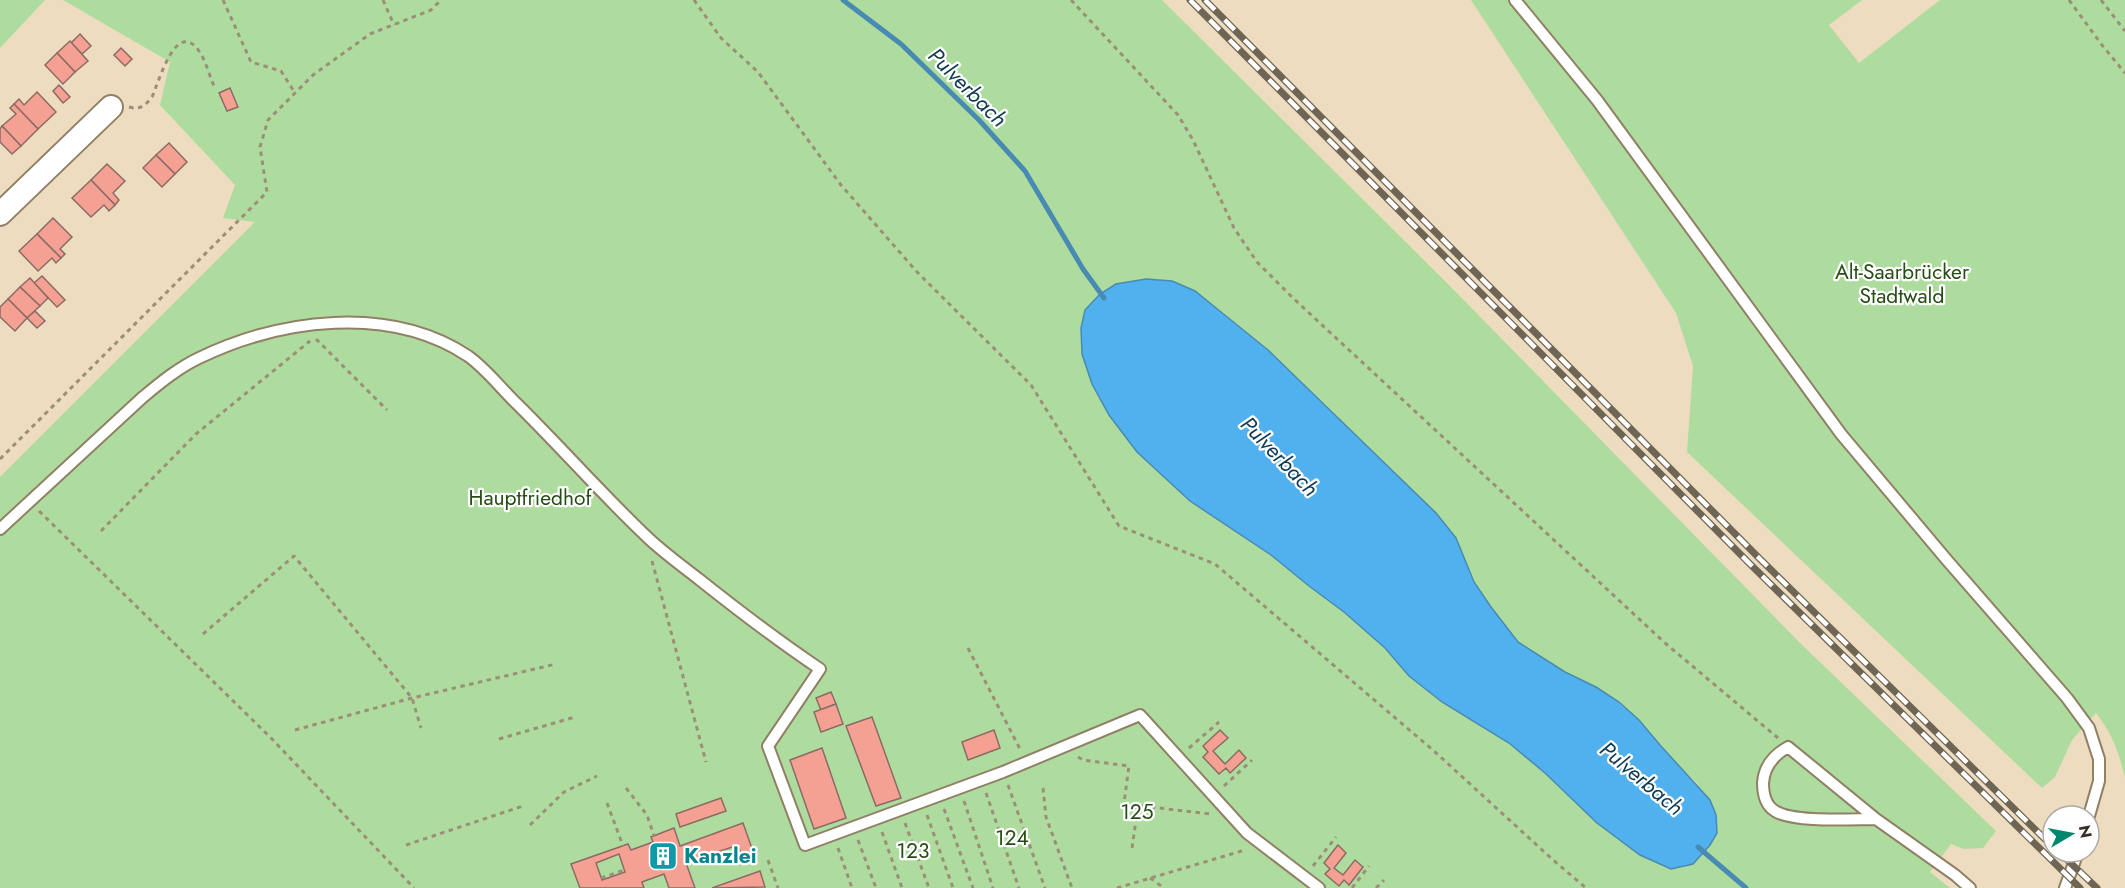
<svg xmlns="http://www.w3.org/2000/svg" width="2125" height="888" font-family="Jost,sans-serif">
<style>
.green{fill:#aedc9f;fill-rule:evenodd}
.water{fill:#51b1ef;stroke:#498ab2;stroke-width:1.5}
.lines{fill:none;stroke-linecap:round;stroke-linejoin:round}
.stream{stroke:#498ab2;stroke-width:5}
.building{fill:#f4a193;stroke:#8c6b65;stroke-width:1.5;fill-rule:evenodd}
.lane-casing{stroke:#908166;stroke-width:14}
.street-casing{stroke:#908166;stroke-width:26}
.path{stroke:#9b8f7a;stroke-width:3;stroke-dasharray:4.5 4.5;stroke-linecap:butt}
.lane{stroke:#fff;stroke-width:10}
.street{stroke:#fff;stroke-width:22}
.rail-casing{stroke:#6f6554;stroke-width:7}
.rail{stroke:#fff;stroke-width:4.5;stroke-dasharray:14;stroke-linecap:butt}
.labels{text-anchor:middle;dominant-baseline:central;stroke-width:4.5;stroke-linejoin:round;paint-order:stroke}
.park-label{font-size:21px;fill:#274d17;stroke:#fff}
.culture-label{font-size:21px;font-weight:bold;fill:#0d838f;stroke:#fff;text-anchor:start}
.water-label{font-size:22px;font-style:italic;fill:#103952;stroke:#fff}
</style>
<rect width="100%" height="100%" fill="#eddcbf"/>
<!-- green -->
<g class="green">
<polygon points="0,0 45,0 0,48"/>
<path d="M63 0H1162L1445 281 1800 643 1996 831 1983 848 1964 849 1951 844 1930 872 1950 888H0V477L255 222 223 218 235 185 160 105 170 62ZM1195 291 1268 350 1436 513 1456 538 1474 582 1491 607 1518 642 1565 672 1596 687 1619 702 1639 720 1678 766 1698 784 1710 845 1693 864 1671 869 1597 823 1545 773 1509 743 1442 702 1409 676 1385 648 1344 612 1309 586 1271 555 1190 501 1137 452 1109 415 1092 384Z"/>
<path d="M1471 0H1862L1829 25 1859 63 1940 0H2125V777C2118 751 2113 735 2096 713L2072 740 2055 777 2042 788 1687 452 1693 366 1676 313Z"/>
</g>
<!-- water -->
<polygon class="water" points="1146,279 1172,281 1195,291 1221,312 1268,350 1436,513 1456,538 1474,582 1491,607 1518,642 1565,672 1596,687 1619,702 1639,720 1660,745 1710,800 1716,815 1717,833 1710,845 1693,864 1671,869 1640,855 1597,823 1545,773 1509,743 1442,702 1409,676 1385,648 1344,612 1309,586 1271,555 1190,501 1137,452 1109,415 1092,384 1082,354 1081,328 1085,310 1100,294 1116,284"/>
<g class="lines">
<!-- stream -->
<g class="stream">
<polyline points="843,0 901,44 979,120 1025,171 1083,269 1104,298"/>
<polyline points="1698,847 1746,888"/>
</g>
</g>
<!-- building -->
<g class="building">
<polygon points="80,34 91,46 82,54 71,43"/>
<polygon points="70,41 88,61 75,72 57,53"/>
<polygon points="121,48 132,59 125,66 114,55"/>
<polygon points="57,53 75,72 63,84 45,65"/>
<polygon points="59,85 70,97 63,103 53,91"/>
<polygon points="230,88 238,107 227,111 219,93"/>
<polygon points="37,92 56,112 38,129 14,104 19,99 24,105"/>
<polygon points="14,104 38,129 21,146 2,126 16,114 10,108"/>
<polygon points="2,126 21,146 12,154 0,142 0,129"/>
<polygon points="169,143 187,162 175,174 156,155"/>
<polygon points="156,155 175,174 162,187 143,168"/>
<polygon points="107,164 125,181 113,193 119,200 115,205 91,180"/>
<polygon points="91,180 115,205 109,211 104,205 91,217 72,198"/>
<polygon points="53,218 72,237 60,249 65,254 61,258 37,234"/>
<polygon points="37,234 61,258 56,263 52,258 38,271 19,251"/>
<polygon points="42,276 65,300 57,307 34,283"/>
<polygon points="30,278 48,298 40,306 20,287"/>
<polygon points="20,287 40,306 27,318 8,299"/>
<polygon points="8,299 27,318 15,331 0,317 0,307"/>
<polygon points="35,311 45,321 37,328 27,318"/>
<polygon points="831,692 836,704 821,710 816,698"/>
<polygon points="836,704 843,724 821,732 814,712"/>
<polygon points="872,717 901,798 876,806 846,726"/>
<polygon points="994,730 1000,748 968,760 962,742"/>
<polygon points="1220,730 1228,738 1213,751 1225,764 1239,750 1246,758 1230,773 1226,768 1219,774 1203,757 1208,752 1203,746"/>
<polygon points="822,748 846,818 814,829 790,760"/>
<polygon points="721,798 726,811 680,827 676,814"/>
<path d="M743 823 755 857 744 862 738 845 686 863 695 888H669L664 874 642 882 644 888H580L571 864 628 844 631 850 653 842 651 837 674 828 680 846ZM619 854 625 872 602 880 596 863Z"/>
<polygon points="1338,845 1346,853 1334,868 1343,875 1355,860 1363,867 1349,885 1344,880 1339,886 1325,874 1330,869 1324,863"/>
<polygon points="760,871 765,887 712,888"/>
</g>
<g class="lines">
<!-- lane casing -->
<g class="lane-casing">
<g id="lane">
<polyline points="1515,0 1597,100 1841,434 1946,559 2067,698 2089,728 2099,759 2099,781 2089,816"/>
<path d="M0 529 143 397C160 383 178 368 199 358 280 319 389 304 468 356 485 368 499 386 514 401 558 444 599 491 644 534 661 551 681 565 700 580 739 611 778 641 820 669L768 746 805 845 1003 772 1140 715 1247 833 1319 888"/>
<path d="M1876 819C1852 819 1794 823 1775 811 1765 805 1763 794 1763 783 1764 766 1774 755 1788 747L1876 819 1955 875 1970 888"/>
<polyline points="2065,888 2078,852"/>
</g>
</g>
<!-- street casing -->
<g class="street-casing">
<polyline id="street" points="0,214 111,107"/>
</g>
<!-- path -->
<g class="path">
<polyline points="223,0 251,62 281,71 295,93"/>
<polyline points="383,0 394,25"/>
<polyline points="694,0 721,38 758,72 841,185 917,272 1031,385 1119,526 1215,564 1434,751 1552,859 1586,888"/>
<polyline points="1071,0 1178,115 1193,140 1234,228 1257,262 1294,299 1665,643 1778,738"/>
<polyline points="2069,0 2102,45 2125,73"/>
<polyline points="2101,0 2125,31"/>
<path d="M129 107C140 110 145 106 152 97 159 82 176 18 199 51 206 61 209 75 214 86"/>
<polyline points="316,339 387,410"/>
<polyline points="0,459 267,192 260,147 268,120 313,75 370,34 431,10 441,0"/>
<polyline points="39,511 271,738 414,888"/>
<polyline points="101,531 196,434 310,341"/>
<polyline points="652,561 706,762"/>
<polyline points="203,634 294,556 412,698 421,728"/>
<polyline points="968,648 1021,751"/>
<polyline points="295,730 412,698 556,664"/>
<polyline points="499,739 575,717"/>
<polyline points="1189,748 1219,722"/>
<polyline points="1078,757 1083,760 1129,766 1123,810"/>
<polyline points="1008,785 1045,888"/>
<polyline points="1224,786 1252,760"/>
<polyline points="626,788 647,815 654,836"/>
<polyline points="1043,788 1046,817 1072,888"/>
<polyline points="986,793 1019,888"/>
<polyline points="964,801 993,888"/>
<polyline points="607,803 623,846"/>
<polyline points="1124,804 1211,814"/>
<polyline points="944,809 973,888"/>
<polyline points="927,815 953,888"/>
<polyline points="905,823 929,888"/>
<polyline points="530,825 564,792 597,776"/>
<polyline points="882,832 902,888"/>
<polyline points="858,840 876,888"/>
<polyline points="406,845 523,806"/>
<polyline points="838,848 852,888"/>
<polyline points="1132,848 1138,806"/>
<polyline points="768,860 778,888"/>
<polyline points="1313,866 1336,837"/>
<polyline points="601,878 624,870"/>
<polyline points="1150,878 1164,888"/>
<polyline points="1117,888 1245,850"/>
<polyline points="1352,888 1369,866"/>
<polyline points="1376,888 1384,880"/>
</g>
<!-- lane -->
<use href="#lane" class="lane"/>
<!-- street -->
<use href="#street" class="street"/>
<!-- rail casing -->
<g class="rail-casing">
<g id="rail">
<polyline points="1190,0 1752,566 2080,888"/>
<polyline points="1205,0 1760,559 2053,847"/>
<polyline points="2059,852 2097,888"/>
</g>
</g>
<!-- rail -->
<use href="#rail" class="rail"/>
</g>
<!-- icons -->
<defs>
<g id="building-square" transform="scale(1.5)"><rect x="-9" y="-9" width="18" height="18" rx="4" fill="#0f9aa8" stroke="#fff"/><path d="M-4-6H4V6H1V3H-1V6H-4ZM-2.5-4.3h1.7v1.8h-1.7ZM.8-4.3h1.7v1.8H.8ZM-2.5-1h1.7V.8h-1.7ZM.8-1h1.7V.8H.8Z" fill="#fff"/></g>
</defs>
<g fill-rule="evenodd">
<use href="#building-square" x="663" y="856"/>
</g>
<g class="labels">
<!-- park labels -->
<g class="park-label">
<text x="1902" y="272">Alt-Saarbrücker<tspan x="1902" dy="24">Stadtwald</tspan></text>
<text x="530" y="498">Hauptfriedhof</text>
<text x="1137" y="812">125</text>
<text x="1012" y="838">124</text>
<text x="913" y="851">123</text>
</g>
<!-- culture labels -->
<g class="culture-label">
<text x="684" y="856">Kanzlei</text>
</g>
<!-- water labels -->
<g class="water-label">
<text transform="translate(968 87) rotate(45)">Pulverbach</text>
<text transform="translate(1280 456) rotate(46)">Pulverbach</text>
<text transform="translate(1642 778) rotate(40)">Pulverbach</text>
</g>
</g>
<!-- north arrow -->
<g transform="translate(2071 834) rotate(80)"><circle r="28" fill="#ffffff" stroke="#aeaba7" stroke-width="1.5"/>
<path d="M0-4.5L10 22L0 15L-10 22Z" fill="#00886e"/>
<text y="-9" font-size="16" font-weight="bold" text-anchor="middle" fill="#352e23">N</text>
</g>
</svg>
